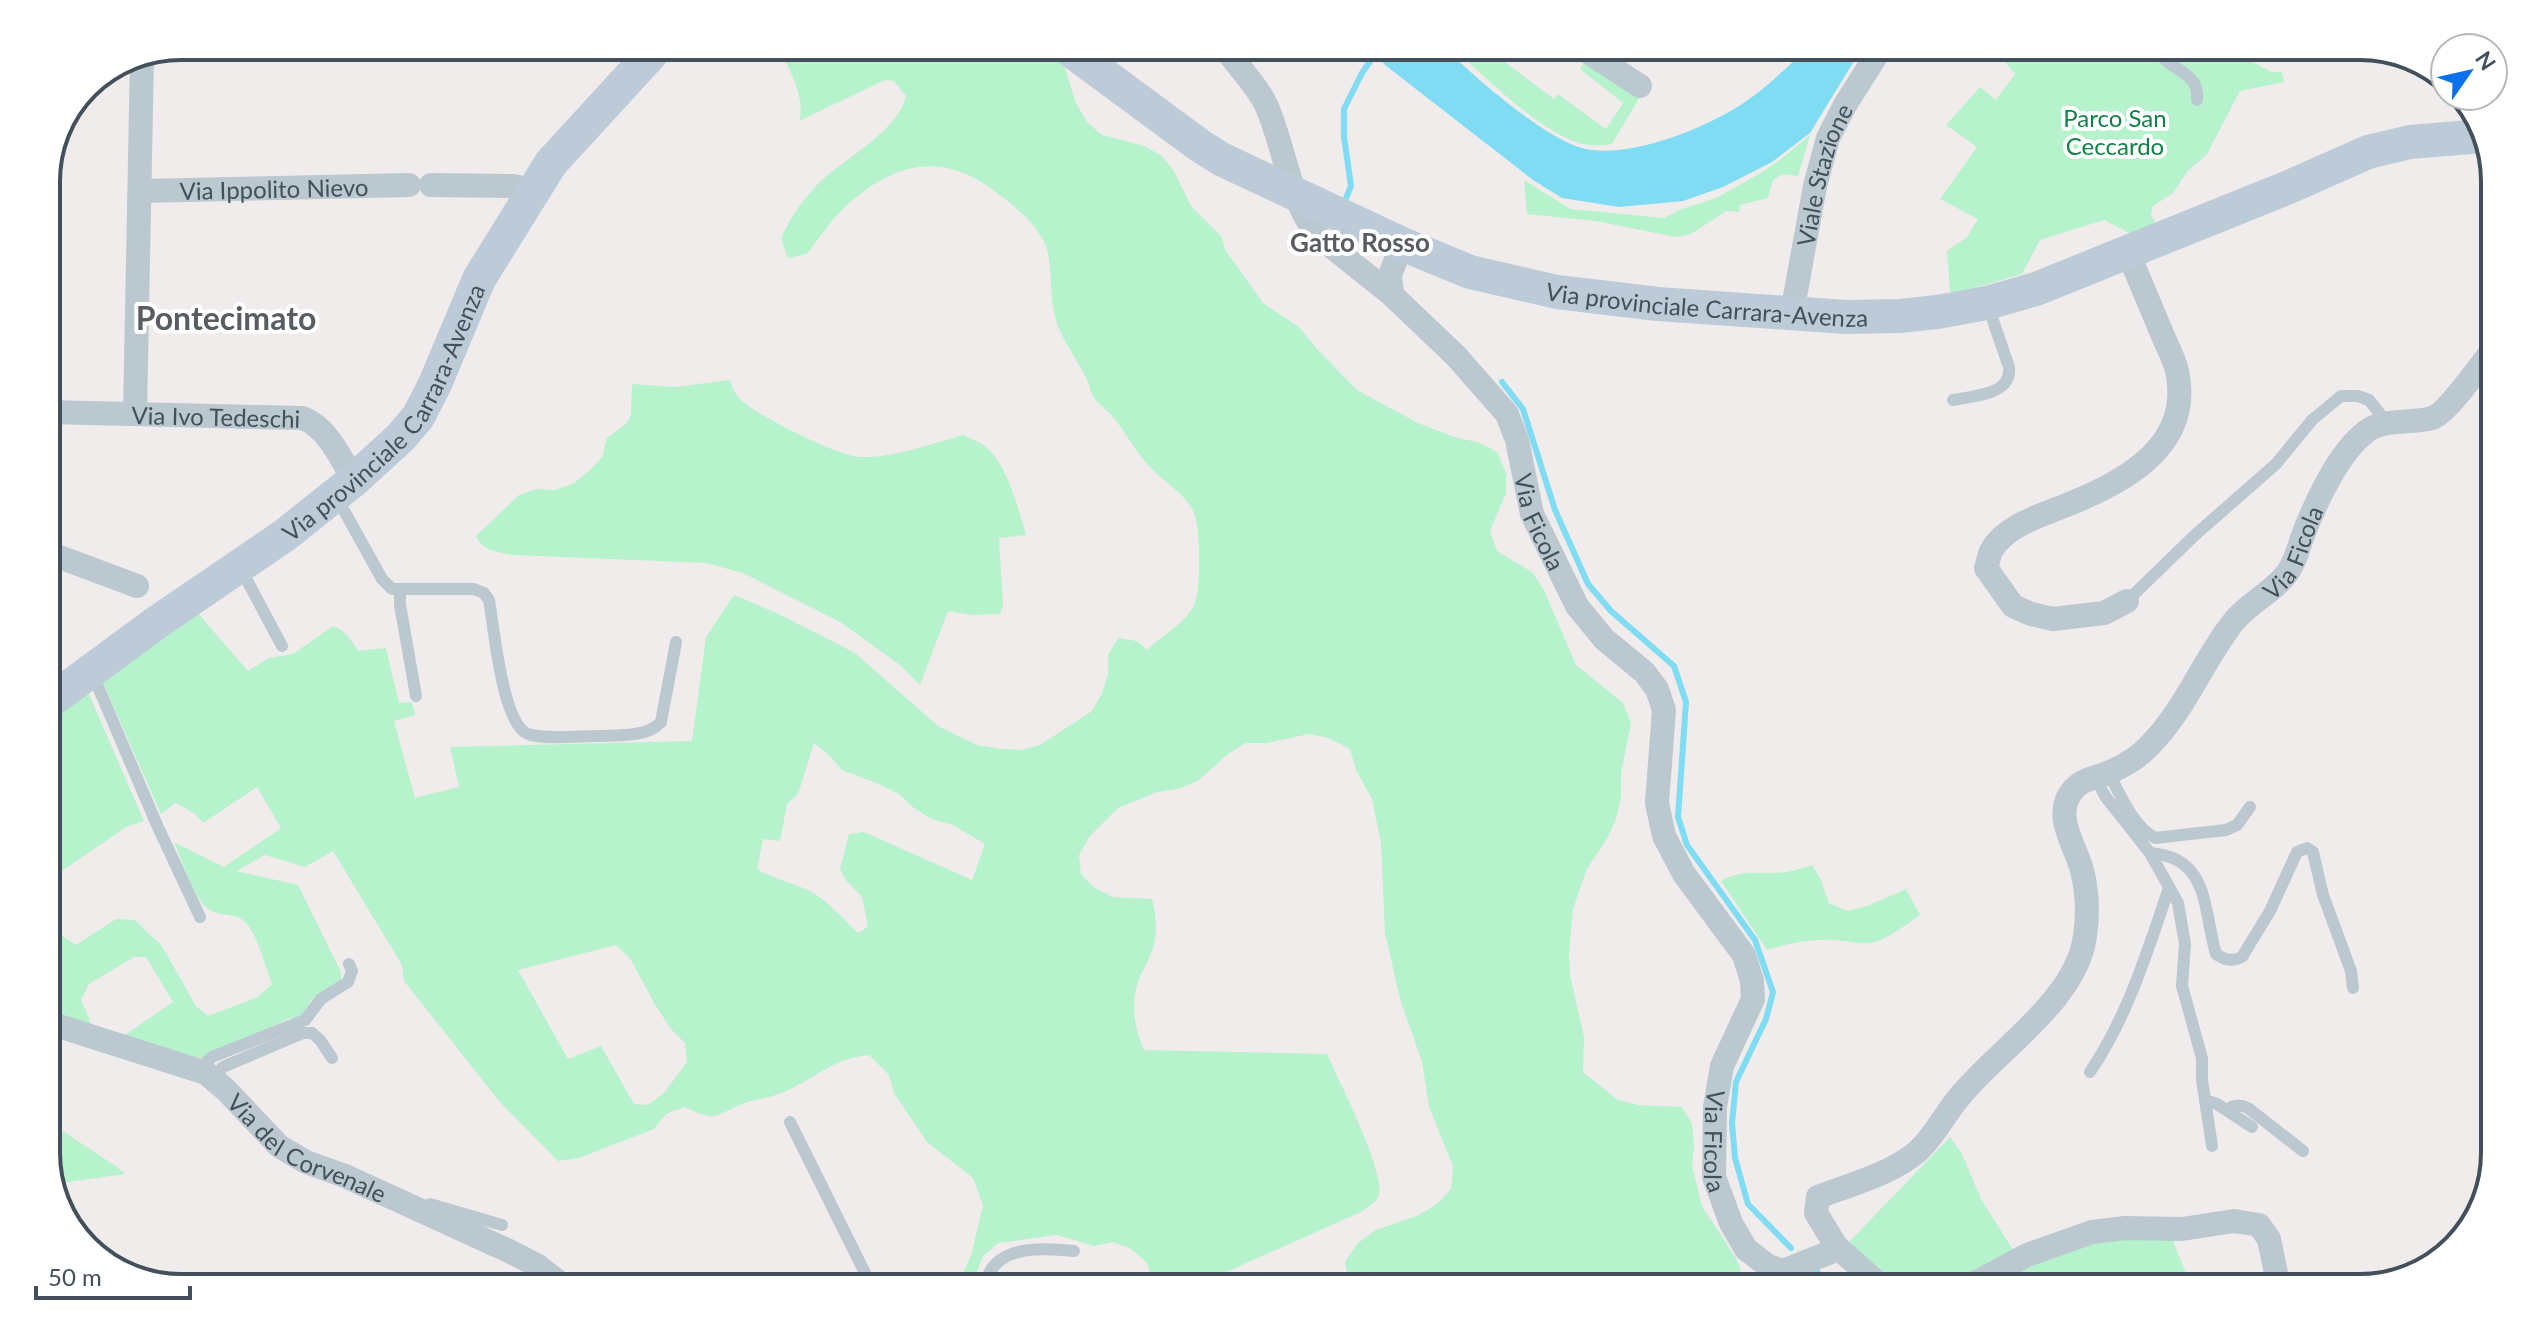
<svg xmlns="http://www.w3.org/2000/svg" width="2541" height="1334" font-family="Lato,sans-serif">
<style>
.green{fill:#b6f2cc;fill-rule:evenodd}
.water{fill:#7fdcf2}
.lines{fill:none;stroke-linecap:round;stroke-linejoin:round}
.stream{stroke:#7fdcf2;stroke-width:6}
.lane{stroke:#bbc8d0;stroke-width:12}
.street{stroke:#bbc8d0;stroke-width:24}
.secondary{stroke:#bdcad8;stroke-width:34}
.labels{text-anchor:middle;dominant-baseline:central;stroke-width:8;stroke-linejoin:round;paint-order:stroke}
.park-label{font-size:24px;fill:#0f8247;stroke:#fff}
.street-label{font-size:24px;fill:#43505b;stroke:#fff}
.neighbourhood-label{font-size:26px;font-weight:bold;fill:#595d62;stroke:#fff}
.district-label{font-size:32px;font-weight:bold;fill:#595d62;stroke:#fff}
.rim{fill:none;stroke:#43505b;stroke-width:4}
</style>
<rect width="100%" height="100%" fill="#f0ecec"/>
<!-- green -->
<g class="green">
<polygon points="2222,47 2272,72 2282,72 2284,82 2240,91 2207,154 2187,172 2173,193 2153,206 2151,215 2158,228 2137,237 2104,220 2040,240 2022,274 1958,293 1950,292 1947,251 1967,237 1978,219 1940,199 1977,147 1946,125 1980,87 1996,100 2015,74 2006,63 2018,54 2021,48"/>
<path d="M1455 50H1489L1554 99 1558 94 1606 129 1623 103 1580 69 1586 60 1641 95 1612 144C1604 145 1595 146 1587 145 1544 137 1488 79 1455 50Z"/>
<path d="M1051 52 1064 65 1076 103 1087 122 1102 135 1144 146 1162 156 1174 171 1191 206 1221 236 1226 251 1263 303 1299 327 1318 350 1357 390 1418 423 1457 438 1478 442 1497 452 1506 473V493L1490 531 1497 551 1532 572 1544 590 1576 665 1623 703 1631 723 1621 773V797L1616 819 1608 837 1587 869 1573 909 1569 954 1570 975 1584 1037 1583 1072 1618 1100 1638 1105 1682 1107 1692 1124 1694 1145 1692 1166 1702 1206 1737 1260 1747 1288H1350L1345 1262 1358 1243 1376 1230 1419 1215 1437 1204 1451 1189 1453 1166 1429 1107 1422 1062 1400 999 1385 933 1381 844 1372 799 1356 770 1350 749 1329 738 1309 734 1267 743H1246L1228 754 1198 781 1178 789 1157 792 1118 808 1090 836 1079 855 1081 874 1095 888 1113 897 1152 899C1156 915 1158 932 1153 948 1149 962 1139 975 1136 989 1131 1010 1136 1031 1144 1050L1327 1054C1338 1079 1386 1173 1379 1195 1376 1203 1367 1207 1361 1212L1215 1277 1199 1288H1154L1153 1279 1146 1262 1131 1249 1113 1242 1094 1246 1057 1235 998 1243 983 1256 971 1288H960L957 1285 971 1256 983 1205 973 1178 927 1142 894 1093 889 1075 869 1055C828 1059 813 1082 778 1094 767 1099 754 1099 742 1104 713 1116 717 1123 685 1107L666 1114 654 1129 579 1158 558 1161 499 1101 404 981 402 965 333 851 305 867 265 855 236 871 298 885 341 972V979L312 999 300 1018H291L203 1057 184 1058 119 1039 173 1002 146 957H134L89 984 81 1000 94 1030 46 1017V911L59 934 76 945 116 919 135 920 162 946 196 1006 208 1016 258 997 272 984C266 969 256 930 244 921 233 911 216 919 204 905 191 890 182 860 174 842L224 867 281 828 257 787 203 823 194 813 175 803 161 814 101 678 195 610 248 671 269 658 293 654 333 626C346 631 351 639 358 651L386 648 399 703 412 702 415 715 394 721 415 798 459 787 450 747 692 741 706 637 734 595 781 615 855 653 938 726 977 745 1003 749 1021 750 1040 745 1092 711 1102 693 1108 674V655L1118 638 1137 641 1147 650C1161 636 1181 626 1192 609 1202 594 1200 538 1196 520 1191 496 1168 486 1153 470 1137 455 1127 434 1113 417 1106 409 1097 403 1092 395 1090 389 1089 383 1086 378 1075 355 1059 337 1054 313 1049 291 1053 267 1046 246 1037 224 1016 207 997 193 940 148 890 164 841 211 829 223 818 240 807 254L788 258 781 239C789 219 801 203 815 187 841 159 897 134 906 96L894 81 885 80 799 121C806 103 791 69 780 53ZM814 743 829 755 842 770 879 784 899 794 914 808 931 819 951 824 985 844 972 880 864 832 849 834 840 869 845 879 862 897 868 927 858 933C844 920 831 904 815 894 796 883 775 880 757 869L763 839 780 841 787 804 798 794ZM616 945 630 958 654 1003 671 1029 685 1043 687 1062 664 1093 648 1105 634 1104 601 1046 568 1059 518 970Z"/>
<polygon points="1810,135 1798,176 1783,174 1773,180 1768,198 1740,205 1739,212 1726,211 1691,234 1676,237 1596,221 1527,214 1524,180 1570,209 1664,218 1679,210 1716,198 1759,174 1780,160"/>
<path d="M729 380C732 385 734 392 738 397 753 414 837 456 860 457 894 458 931 444 963 435 970 438 980 442 986 447 1008 466 1018 508 1026 535L999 538 1003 605 1000 614 972 615 948 611 920 685 900 665 840 622 743 573 706 563 513 555C497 552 482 551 476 536L519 495 536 489 555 490 574 483 589 471 602 457 607 438 627 423 631 414 632 384 675 387Z"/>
<polygon points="88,692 144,821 126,827 46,882 46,722"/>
<path d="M1812 865 1820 878 1829 903 1847 911 1867 906 1906 889 1920 915C1907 924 1893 935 1878 941 1863 946 1850 941 1835 940 1812 939 1789 943 1767 950L1721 881C1741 868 1764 875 1786 872 1794 871 1803 868 1812 865Z"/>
<polygon points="46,1120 117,1167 125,1174 54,1184 46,1162"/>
<polygon points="1950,1137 1962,1154 1981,1199 2015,1253 1943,1288 1898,1288 1855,1250 1850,1241"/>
<polygon points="2171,1236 2189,1281 2173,1288 1988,1288 2038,1257 2080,1242"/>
</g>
<!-- water -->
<path class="water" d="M1862 48 1810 133 1772 162 1723 187 1683 201 1619 207 1562 198 1533 180 1385 65 1373 50H1447C1476 78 1552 146 1592 150 1638 156 1715 125 1752 97 1771 83 1789 65 1807 49Z"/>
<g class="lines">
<!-- stream -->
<g class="stream">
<polyline points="1344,203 1351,186 1344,137 1344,109 1362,73 1378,50"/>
<polyline points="1502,382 1523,409 1555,510 1588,584 1611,611 1674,666 1686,702 1678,817 1687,845 1755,940 1773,992 1766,1019 1736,1082 1732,1123 1735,1158 1748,1204 1791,1248"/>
<polyline points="1815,1270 1835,1288"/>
</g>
<!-- lane -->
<g class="lane">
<path d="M2155 47C2159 52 2163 58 2168 62 2183 74 2199 77 2197 100"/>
<path d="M1953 400C1974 396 2012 395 2009 367L1988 306"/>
<path d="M337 498 382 579 392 589H474L484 593 489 600C494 627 502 724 528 734 545 740 578 736 596 736 616 735 647 738 661 722L676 642"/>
<polyline points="241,569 282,646"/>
<polyline points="400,589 400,605 416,696"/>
<polyline points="2127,601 2195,535 2276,464 2312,420 2341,396 2358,396 2369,400 2388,424"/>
<polyline points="93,675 157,825 200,917"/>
<path d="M2109 773C2120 795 2133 826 2155 838L2226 830 2237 825 2250 807"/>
<polyline points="2095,777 2105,796 2150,853 2178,903 2185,944 2182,986 2202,1058 2202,1080 2212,1146"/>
<path d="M2150 853C2210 857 2203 910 2216 954 2225 960 2232 962 2242 957L2270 911 2297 852 2307 848 2313 852 2323 895 2351 971 2353 988"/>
<polyline points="197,1070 212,1057 305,1020 321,999 348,982 352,971 349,964"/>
<path d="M2090 1072C2128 1016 2147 952 2169 888"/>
<polyline points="214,1078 223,1067 303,1033 312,1033 320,1040 332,1058"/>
<polyline points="2205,1100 2217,1104 2252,1127"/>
<path d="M2227 1110C2234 1104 2240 1104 2248 1108L2303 1151"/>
<polyline points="790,1122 869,1281"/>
<polyline points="430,1204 502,1225"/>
<path d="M984 1288C992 1244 1039 1248 1074 1251"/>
</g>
<!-- street -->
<g class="street">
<polyline points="1585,50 1640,86"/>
<path d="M1227 51C1240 69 1259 88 1267 107 1285 149 1289 198 1317 235L1392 295"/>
<polyline points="431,185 513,186 534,190"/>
<path id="s1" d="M140 191 409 185"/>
<path id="s2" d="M1402 244 1390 275 1392 295 1456 356 1507 414 1517 440 1532 514 1577 606 1604 639 1644 672 1657 689 1664 710 1657 803 1664 836 1684 874 1744 955 1752 981 1753 999 1722 1066 1715 1107 1714 1177 1731 1223 1746 1249 1768 1266 1783 1271 1831 1252 1836 1246 1816 1213 1818 1197C1851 1184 1889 1175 1917 1152 1935 1136 1945 1113 1961 1095 2000 1048 2077 999 2085 936 2088 915 2087 890 2082 870 2075 845 2052 814 2073 790 2083 778 2097 778 2110 772 2124 766 2140 756 2150 745 2184 711 2202 663 2231 625 2246 604 2273 593 2288 572 2295 562 2298 550 2302 538 2314 506 2338 452 2367 431 2384 418 2412 424 2432 418 2448 413 2482 362 2495 347"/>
<path id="s3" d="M1792 313 1815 186 1828 138 1845 105 1881 48"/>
<path id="s4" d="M46 412 302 418C327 426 341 459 354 480"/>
<polyline points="135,414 142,56"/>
<polyline points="46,552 137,586"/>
<path d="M2127 601 2104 613 2053 619 2031 614 2013 606 1986 568C1988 563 1989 556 1991 551 2005 525 2043 515 2069 504 2127 481 2193 444 2177 371 2174 358 2166 344 2161 331 2150 305 2139 279 2128 252"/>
<path id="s5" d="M46 1022 206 1073 226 1090 279 1146 306 1162 345 1176 509 1251 538 1266 566 1288"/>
<polyline points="1836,1246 1883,1288"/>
<polyline points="1966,1288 2027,1255 2092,1232 2125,1228 2182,1229 2234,1221 2259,1225 2269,1239 2279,1288"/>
</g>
<!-- secondary -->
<g class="secondary">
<path id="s6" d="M1073 52 1199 145 1221 159 1402 244 1470 272 1557 292 1658 304 1846 317 1900 316 1937 312 1987 303 2036 289 2289 187 2368 152 2410 142 2482 136"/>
<path id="s7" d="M46 704 156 623 285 535 354 480 400 438 418 417 435 384 479 279 551 163 651 54"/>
</g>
</g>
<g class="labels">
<!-- park labels -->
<g class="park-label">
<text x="2115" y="117">Parco San<tspan x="2115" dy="28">Ceccardo</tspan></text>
</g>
<!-- street labels -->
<g class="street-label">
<text stroke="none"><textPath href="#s3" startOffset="142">Viale Stazione</textPath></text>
<text stroke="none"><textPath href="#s1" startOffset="134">Via Ippolito Nievo</textPath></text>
<text stroke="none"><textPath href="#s6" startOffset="696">Via provinciale Carrara-Avenza</textPath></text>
<text stroke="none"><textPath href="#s7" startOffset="454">Via provinciale Carrara-Avenza</textPath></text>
<text stroke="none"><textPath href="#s4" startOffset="170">Via Ivo Tedeschi</textPath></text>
<text stroke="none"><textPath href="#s2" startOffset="332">Via Ficola</textPath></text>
<text stroke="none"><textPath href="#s2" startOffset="2172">Via Ficola</textPath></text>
<text stroke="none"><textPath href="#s2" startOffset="1028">Via Ficola</textPath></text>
<text stroke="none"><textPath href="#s5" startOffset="296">Via del Corvenale</textPath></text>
</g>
<!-- neighbourhood labels -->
<g class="neighbourhood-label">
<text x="1360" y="242">Gatto Rosso</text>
</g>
<!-- district labels -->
<g class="district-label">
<text x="226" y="317">Pontecimato</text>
</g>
</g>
<!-- crop -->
<path d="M0 0H2541V1334H0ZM181 60H2360A121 121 0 0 1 2481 181V1153A121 121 0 0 1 2360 1274H181A121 121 0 0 1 60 1153V181A121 121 0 0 1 181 60Z" fill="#fff" fill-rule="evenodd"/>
<path class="rim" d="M181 60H2360A121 121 0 0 1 2481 181V1153A121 121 0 0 1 2360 1274H181A121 121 0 0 1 60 1153V181A121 121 0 0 1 181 60Z"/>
<!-- north arrow -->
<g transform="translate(2469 72) rotate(56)"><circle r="38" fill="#ffffff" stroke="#b4b9bd" stroke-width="2"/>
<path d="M0-6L14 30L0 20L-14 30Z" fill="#0b70eb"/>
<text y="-12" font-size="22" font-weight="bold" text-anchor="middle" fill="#43505b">N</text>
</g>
<!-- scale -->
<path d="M36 1286v12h154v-12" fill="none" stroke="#43505b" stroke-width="4"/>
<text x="48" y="1286" font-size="24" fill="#43505b" stroke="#ffffff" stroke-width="6" paint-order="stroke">50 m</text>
</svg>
